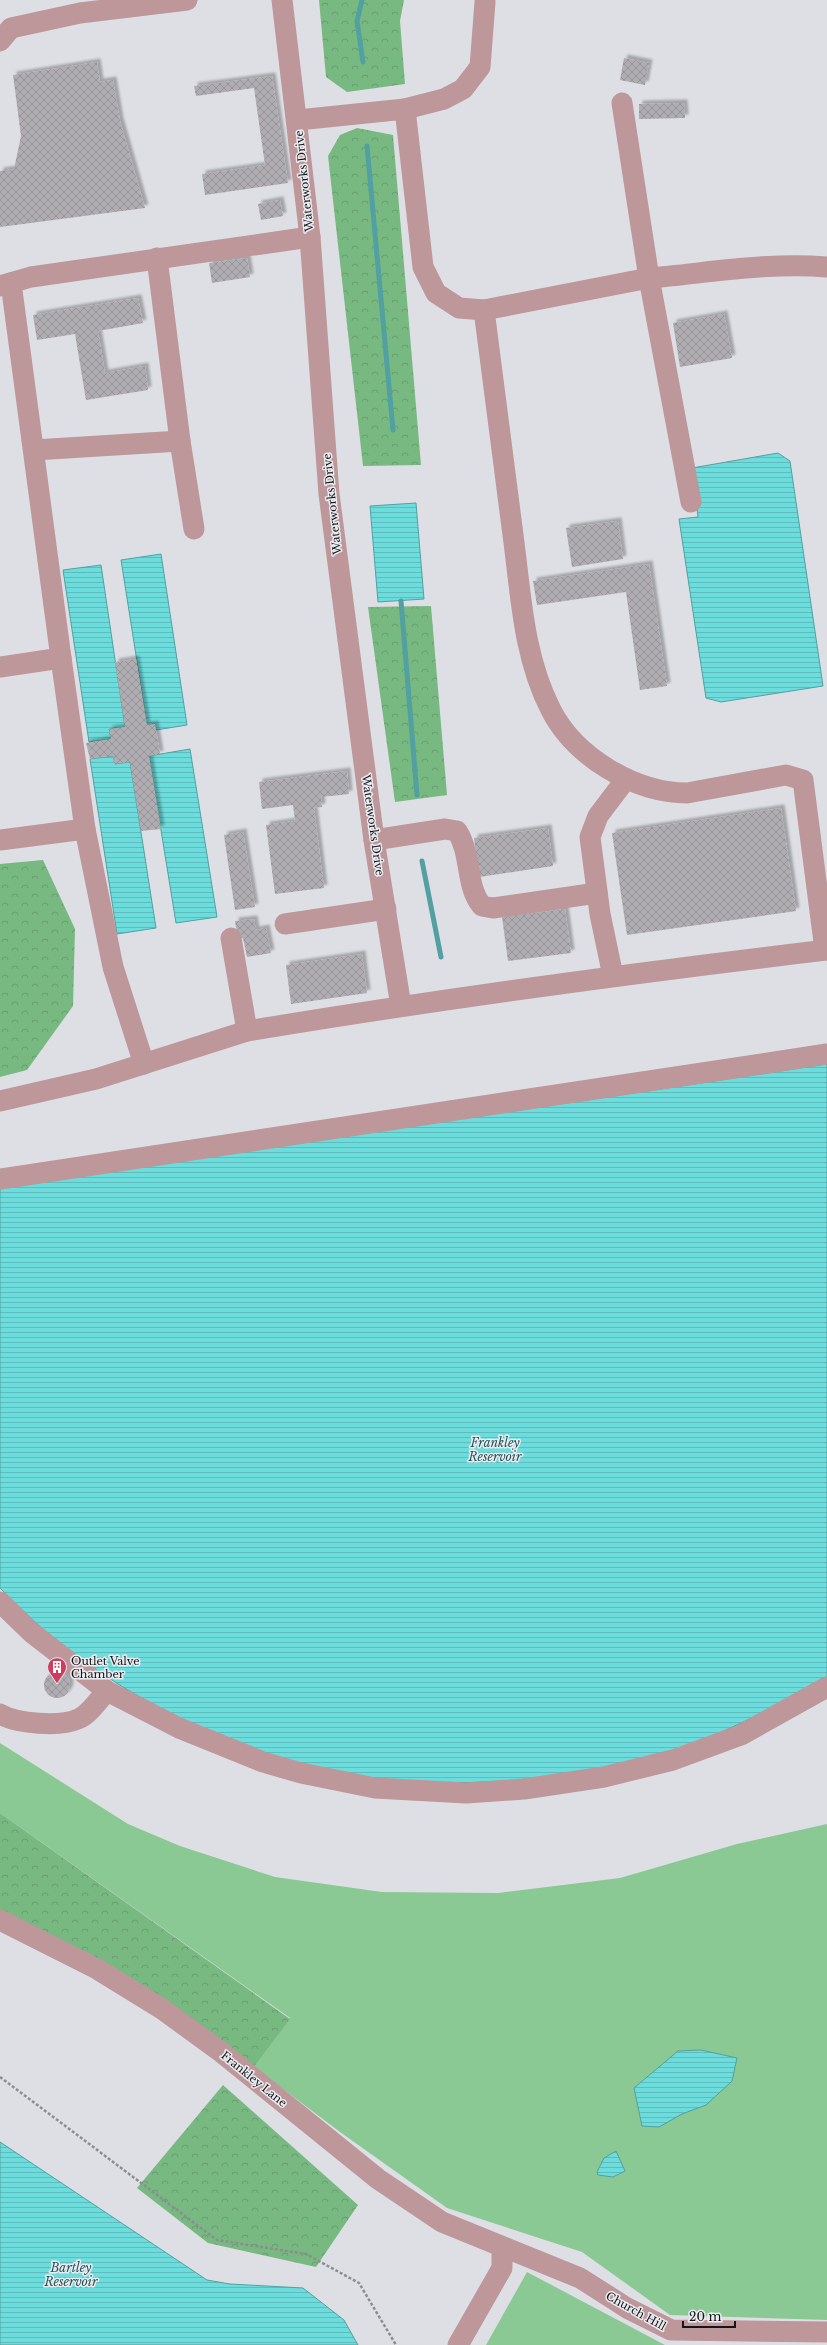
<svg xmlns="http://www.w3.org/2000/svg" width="827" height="2345" font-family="'Libre Baskerville',serif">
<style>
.green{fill:#8bc994}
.forest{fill:url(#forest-crowns)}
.water{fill:url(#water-rules);stroke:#52a0a1}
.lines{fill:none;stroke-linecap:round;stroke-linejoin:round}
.stream{stroke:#52a0a1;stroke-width:5}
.building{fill:url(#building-cross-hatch);filter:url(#shadow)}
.path{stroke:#8c8d91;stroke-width:2.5;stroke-dasharray:3 2;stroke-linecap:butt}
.minor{stroke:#bd9799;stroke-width:21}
.labels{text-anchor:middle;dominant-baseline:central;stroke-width:3;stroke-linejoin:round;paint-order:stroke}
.street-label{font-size:11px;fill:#141516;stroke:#ebecf2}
.poi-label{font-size:11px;fill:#141516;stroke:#ebecf2;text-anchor:start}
.water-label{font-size:12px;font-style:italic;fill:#235454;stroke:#ebecf2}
</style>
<defs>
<pattern id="forest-crowns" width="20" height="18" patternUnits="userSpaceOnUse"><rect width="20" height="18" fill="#78b982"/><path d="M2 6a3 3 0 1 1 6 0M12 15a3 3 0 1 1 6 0" fill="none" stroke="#679e70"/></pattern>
<pattern id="water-rules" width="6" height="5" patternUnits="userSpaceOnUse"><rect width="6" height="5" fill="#6ddcdc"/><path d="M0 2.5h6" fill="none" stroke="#5ebcbc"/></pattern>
<pattern id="building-cross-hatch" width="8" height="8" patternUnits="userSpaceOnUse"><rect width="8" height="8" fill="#afadb2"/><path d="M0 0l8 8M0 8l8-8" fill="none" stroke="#969498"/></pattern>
<filter id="shadow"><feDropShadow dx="3.5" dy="-3.5" stdDeviation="1" flood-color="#0004"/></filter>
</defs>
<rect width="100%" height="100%" fill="#dedfe5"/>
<!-- green -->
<g class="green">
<polygon points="0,1743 128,1824 180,1846 275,1877 382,1892 498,1893 620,1878 737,1844 827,1824 827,2320 670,2315 582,2252 447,2208 340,2132 254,2067 290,2018 0,1813"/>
<polygon points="527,2272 665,2345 486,2345"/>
</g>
<!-- forest -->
<g class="forest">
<polygon points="319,0 404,0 400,21 405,84 347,92 326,77"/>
<polygon points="357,128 393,135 421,465 363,466 328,156 340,135"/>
<polygon points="431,606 447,795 395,802 368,607"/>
<polygon points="43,860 75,929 73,1006 27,1070 0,1077 0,864"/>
<polygon points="0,1813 290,2019 254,2067 0,1913"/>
<polygon points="223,2085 358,2205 316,2267 208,2243 137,2188"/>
</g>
<!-- water -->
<g class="water">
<polygon points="778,453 790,461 823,686 721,702 706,698 679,519 698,517 692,468"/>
<polygon points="416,503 424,599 378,602 370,506"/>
<polygon points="161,554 187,725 156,730 155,724 147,725 121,560"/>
<polygon points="101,565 125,727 109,729 111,739 89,742 63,570"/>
<polygon points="190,749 217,917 176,923 149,756"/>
<polygon points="113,756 115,764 130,762 156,928 117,934 90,759"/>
<path d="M827 1064V1678C770 1709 713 1741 650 1757 560 1780 460 1790 367 1777 234 1759 92 1686 0 1588V1188Z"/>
<polygon points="701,2050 737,2058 732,2081 706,2105 682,2114 659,2127 642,2126 634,2088 678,2051"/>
<polygon points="0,2142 207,2280 230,2284 303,2288 344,2320 358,2345 0,2345"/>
<polygon points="616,2151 625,2171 613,2177 598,2175 597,2172 604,2158"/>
</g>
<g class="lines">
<!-- stream -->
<g class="stream">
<polyline points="362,0 357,21 363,62"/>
<polyline points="367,146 393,430"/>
<polyline points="401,601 417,795"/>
<polyline points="422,861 441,957"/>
</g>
</g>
<!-- building -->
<g class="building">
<polygon points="624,58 649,63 645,85 620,80"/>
<polygon points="97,62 100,82 113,80 120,121 145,208 0,227 0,171 14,169 21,136 13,75"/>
<polygon points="272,76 288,183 205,195 202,174 265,165 254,88 196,96 194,86"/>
<polygon points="684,103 685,118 639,119 639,104"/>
<polygon points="280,200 283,216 261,220 258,204"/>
<polygon points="247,258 250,277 212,283 209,263"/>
<polygon points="138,298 143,323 98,331 105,373 145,366 148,390 86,400 75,334 37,340 33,315"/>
<polygon points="724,314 732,358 680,367 673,323"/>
<polygon points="618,521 623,559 572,567 566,528"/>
<polygon points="649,564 667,686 640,690 626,592 537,605 533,581"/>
<polygon points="136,659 147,725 155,724 160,754 149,756 161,829 141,831 130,762 114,764 113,756 90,759 86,743 111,739 109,729 125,727 115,662"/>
<polygon points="347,771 349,794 321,797 322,807 314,808 324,888 275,894 266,825 295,821 293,805 262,809 259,782"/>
<polygon points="781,808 796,911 627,935 612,833"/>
<polygon points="548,828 553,866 479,877 474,838"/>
<polygon points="243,832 255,907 235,910 224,835"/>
<polygon points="565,909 571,953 508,961 502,917"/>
<polygon points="254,919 256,930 266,928 271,953 247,957 243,938 238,939 235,921"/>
<polygon points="362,954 367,993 291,1004 286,965"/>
<circle cx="57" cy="1685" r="13"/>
</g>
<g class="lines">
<!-- path -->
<polyline class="path" points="0,2077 217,2240 306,2254 359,2283 396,2345"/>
<!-- minor -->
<g class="minor">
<polyline points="282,0 310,237 329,494 374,840 401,1006"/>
<polyline points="0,41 11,28 80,13 187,0"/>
<path d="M622 103 649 278C708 273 768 262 827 267"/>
<polyline points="405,109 444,99 463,89 480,67 485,2"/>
<polyline points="298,120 405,109 423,267 436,293 459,308 484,310 649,278 691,502"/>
<polyline points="0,286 31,277 310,237"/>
<path d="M484 310C494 385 503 460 513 535 521 594 523 656 551 710 575 757 635 793 687 793L786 775 803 780 825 950"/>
<polyline points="180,441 194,529"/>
<polyline points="34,450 180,441 157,258"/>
<polyline points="61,658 85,829 113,967 144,1064"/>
<polyline points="0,667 61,658 11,283"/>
<polyline points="0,840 85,829"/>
<path d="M374 840 445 829 457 831C472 854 465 886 482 906L493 908 597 893"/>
<polyline points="285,924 386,909"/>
<path d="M231 938 247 1031C440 999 633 973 827 950"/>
<polyline points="613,976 600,914 590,837 598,816 626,779"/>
<polyline points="0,1101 96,1079 247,1031"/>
<polyline points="0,1179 827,1054"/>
<polyline points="0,1602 32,1633 107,1691 179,1728 263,1762 301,1773 375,1788 466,1793 524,1789 604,1777 673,1760 741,1735 827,1687"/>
<path d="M0 1714C17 1724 60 1727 78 1719 89 1715 99 1699 107 1691"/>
<polyline points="0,1920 97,1969 162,2009 221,2052 378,2179 442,2222 580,2278 627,2308 671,2330 827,2332"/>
<polyline points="458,2345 502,2268 502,2248"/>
</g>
</g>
<!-- icons -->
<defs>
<g id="building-pin" transform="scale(1)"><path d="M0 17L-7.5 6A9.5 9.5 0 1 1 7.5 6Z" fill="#cc3d60" stroke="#ebecf2"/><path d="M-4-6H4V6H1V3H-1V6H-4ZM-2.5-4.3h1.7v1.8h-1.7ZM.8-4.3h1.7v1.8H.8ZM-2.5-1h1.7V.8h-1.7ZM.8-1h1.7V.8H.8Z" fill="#fff"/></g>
</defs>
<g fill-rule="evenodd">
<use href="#building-pin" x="57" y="1667"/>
</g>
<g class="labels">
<!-- street labels -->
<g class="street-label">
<text transform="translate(304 181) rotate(-96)">Waterworks Drive</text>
<text transform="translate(332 504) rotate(-96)">Waterworks Drive</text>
<text transform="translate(373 825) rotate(82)">Waterworks Drive</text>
<text transform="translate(254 2079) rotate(39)">Frankley Lane</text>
<text transform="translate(636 2311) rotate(29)">Church Hill</text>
</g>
<!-- poi labels -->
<g class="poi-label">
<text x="71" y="1661">Outlet Valve<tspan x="71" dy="13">Chamber</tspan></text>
</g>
<!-- water labels -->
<g class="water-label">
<text x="495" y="1442">Frankley<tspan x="495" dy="14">Reservoir</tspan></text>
<text x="71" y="2267">Bartley<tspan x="71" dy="14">Reservoir</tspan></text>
</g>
</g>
<!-- scale -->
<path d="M683 2321v6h52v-6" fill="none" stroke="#141516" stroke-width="2"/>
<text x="689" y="2321" font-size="12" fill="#141516" stroke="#ebecf2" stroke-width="3" paint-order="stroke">20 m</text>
</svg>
